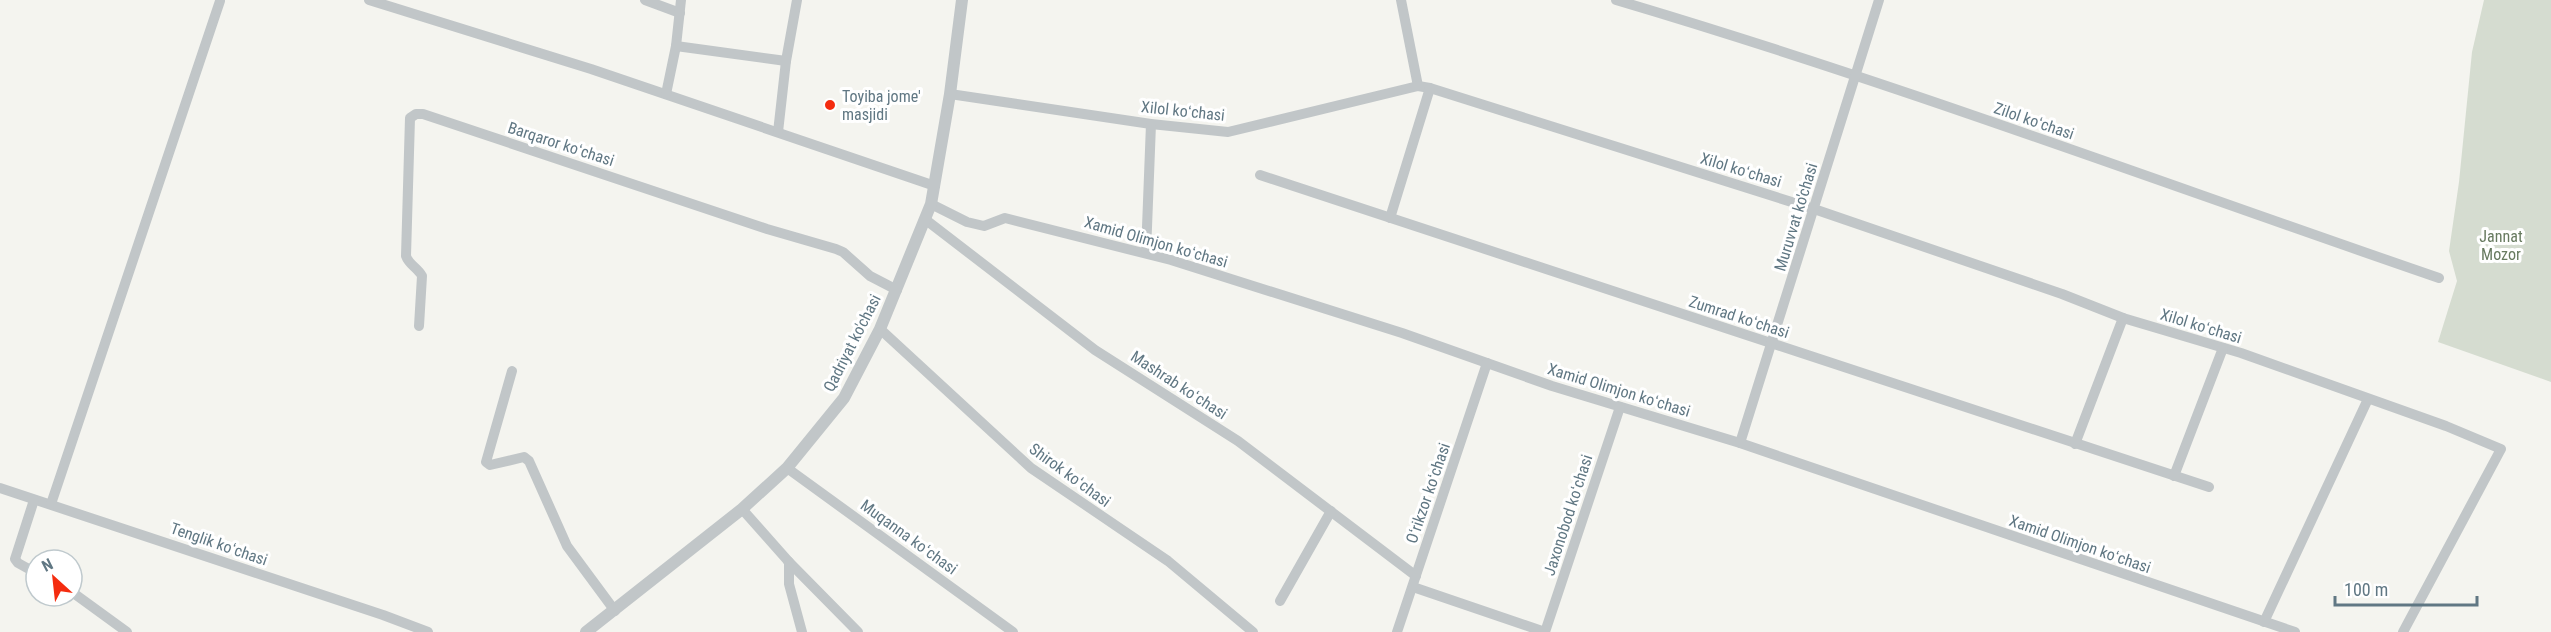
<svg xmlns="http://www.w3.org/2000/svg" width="2551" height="632" font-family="'Roboto Condensed',sans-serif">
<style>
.green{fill:#d5dcd0}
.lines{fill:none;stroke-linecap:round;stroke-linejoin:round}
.minor{stroke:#c1c6c8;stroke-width:10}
.tertiary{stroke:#c1c6c8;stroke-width:12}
.poi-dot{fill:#f42c0f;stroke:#fff;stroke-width:2}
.labels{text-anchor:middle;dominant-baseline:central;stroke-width:6;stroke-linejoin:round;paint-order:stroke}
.poi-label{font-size:16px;fill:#607783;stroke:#fff;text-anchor:start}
.street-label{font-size:16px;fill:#607783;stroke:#fff}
.park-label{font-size:16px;fill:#677a5f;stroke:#fff}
</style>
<rect width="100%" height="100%" fill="#f4f4ef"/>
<!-- green -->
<polygon class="green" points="2484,0 2551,0 2551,382 2438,342 2457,281 2449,251 2459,182 2472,52"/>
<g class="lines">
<!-- minor -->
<g class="minor">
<polyline points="369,0 591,69 935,186"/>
<polyline points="645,0 680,13"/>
<polyline points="1401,0 1418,86"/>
<path d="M1616 0C1893 82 2165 184 2439 278"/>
<polyline points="676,46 786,61"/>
<polyline points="666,94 676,46 681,0"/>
<polyline points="950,94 1151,124 1228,132 1418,86 1430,88 1814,209 2062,294 2123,318 2241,353 2446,426 2501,449 2403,632"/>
<polyline points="778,132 786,61 797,0"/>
<polyline points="1260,175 2209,487"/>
<polyline points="931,204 967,222 984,226 1005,218 1171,260 1402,333 1552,386 1740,443 2295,632"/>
<polyline points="1390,218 1430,88"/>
<polyline points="926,220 1095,350 1238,441 1416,576"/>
<polyline points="1146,253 1151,124"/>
<path d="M419 326 422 276C418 268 409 265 406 256L410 118 416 114H423L767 229 836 249 843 252 870 276 897 290"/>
<polyline points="880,329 1031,468 1168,561 1253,632"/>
<polyline points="512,371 486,462 490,465 524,457 529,461 567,546 615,611"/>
<polyline points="1740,443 1879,0"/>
<polyline points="2075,444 2123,318"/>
<polyline points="787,468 1013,632"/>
<polyline points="2174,476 2223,348"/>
<polyline points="0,488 383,615 428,632"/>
<polyline points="34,500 15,559 18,563 36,573"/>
<polyline points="51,504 220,1"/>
<polyline points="742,509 789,562 789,584 802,632"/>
<polyline points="788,561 858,632"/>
<polyline points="1413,587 1545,632 1620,407"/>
<polyline points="72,592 127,632"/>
<polyline points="1280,601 1331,511"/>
<polyline points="2264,622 2368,399"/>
<polyline points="1397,632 1487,363"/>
</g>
<!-- tertiary -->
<polyline class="tertiary" points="586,632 742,509 787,468 844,398 880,329 931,204 950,94 962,0"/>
</g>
<!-- markers -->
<circle class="poi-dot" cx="830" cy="105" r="6"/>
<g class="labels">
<!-- poi labels -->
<g class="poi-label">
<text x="842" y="96">Toyiba jome'<tspan x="842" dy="18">masjidi</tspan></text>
</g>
<!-- street labels -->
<g class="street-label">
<text transform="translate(1183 111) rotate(6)">Xilol koʻchasi</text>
<text transform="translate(2034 121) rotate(19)">Zilol koʻchasi</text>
<text transform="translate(561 144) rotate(18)">Barqaror koʻchasi</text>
<text transform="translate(1741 170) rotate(17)">Xilol koʻchasi</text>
<text transform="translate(1796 217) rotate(-73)">Muruvvat ko'chasi</text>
<text transform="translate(1156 242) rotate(16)">Xamid Olimjon koʻchasi</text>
<text transform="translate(1739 317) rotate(18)">Zumrad koʻchasi</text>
<text transform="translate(2201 326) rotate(17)">Xilol koʻchasi</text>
<text transform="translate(852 343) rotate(-63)">Qadriyat ko'chasi</text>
<text transform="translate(1179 385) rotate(33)">Mashrab koʻchasi</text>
<text transform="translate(1619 390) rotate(17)">Xamid Olimjon koʻchasi</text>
<text transform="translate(1070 475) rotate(36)">Shirok koʻchasi</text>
<text transform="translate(1428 493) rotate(-71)">Oʻrikzor koʻchasi</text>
<text transform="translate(1568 515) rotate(-72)">Jaxonobod koʻchasi</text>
<text transform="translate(909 537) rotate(36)">Muqanna koʻchasi</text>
<text transform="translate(219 544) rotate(19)">Tenglik koʻchasi</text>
<text transform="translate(2080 544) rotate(19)">Xamid Olimjon koʻchasi</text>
</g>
<!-- park labels -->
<g class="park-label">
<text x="2501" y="236">Jannat<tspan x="2501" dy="18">Mozor</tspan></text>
</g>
</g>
<!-- north arrow -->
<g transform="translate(54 578) rotate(333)"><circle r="28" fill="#ffffff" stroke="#bfc9cd" stroke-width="1.5"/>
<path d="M0-4.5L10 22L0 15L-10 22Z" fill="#f42c0f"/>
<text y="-9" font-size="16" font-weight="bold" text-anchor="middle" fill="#607783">N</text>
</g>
<!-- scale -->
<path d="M2335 596v9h142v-9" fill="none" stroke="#607783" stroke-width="3"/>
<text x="2344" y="596" font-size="18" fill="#607783" stroke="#ffffff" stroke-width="4.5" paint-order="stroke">100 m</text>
</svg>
